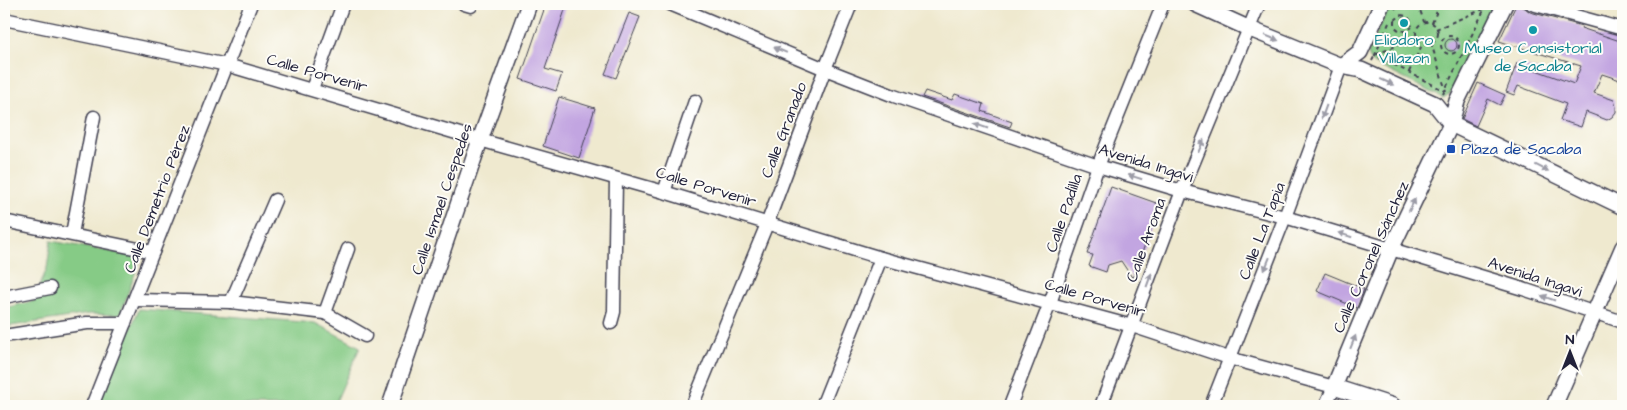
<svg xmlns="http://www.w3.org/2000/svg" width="1627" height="410" font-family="'Architects Daughter',sans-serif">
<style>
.green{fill:#86cb86;stroke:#547660}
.building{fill:#c2a5e1}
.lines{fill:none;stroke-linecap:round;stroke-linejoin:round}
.minor-casing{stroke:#414051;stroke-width:15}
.major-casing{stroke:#414051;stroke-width:18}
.path{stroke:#414051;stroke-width:2;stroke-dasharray:4 4;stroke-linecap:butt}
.minor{stroke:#fff;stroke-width:12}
.major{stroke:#fff;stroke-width:15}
.oneway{fill:#9c9ca7}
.culture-dot{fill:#0f9aa8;stroke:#fdfcf7;stroke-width:2}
.transit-dot{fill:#1a4fb4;stroke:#fdfcf7;stroke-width:2}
.labels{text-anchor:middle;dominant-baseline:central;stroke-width:4;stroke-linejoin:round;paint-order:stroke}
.culture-label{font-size:16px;fill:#0d838f;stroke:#fdfcf7}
.street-label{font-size:16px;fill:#22223b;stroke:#fdfcf7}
.transit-label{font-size:16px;fill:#164399;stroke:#fdfcf7;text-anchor:start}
</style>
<rect width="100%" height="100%" fill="#fdfcf7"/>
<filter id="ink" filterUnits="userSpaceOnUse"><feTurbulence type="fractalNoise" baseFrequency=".02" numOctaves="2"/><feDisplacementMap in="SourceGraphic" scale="10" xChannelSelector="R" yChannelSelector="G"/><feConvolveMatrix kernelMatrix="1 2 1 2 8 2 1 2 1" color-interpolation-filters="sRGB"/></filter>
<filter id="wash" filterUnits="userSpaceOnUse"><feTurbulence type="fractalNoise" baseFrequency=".0096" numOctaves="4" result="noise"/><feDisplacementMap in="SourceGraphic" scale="20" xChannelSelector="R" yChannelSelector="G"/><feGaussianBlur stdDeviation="1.12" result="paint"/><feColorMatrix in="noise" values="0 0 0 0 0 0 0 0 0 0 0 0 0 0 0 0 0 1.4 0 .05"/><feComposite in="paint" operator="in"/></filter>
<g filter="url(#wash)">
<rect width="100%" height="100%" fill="#efe9cf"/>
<!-- green -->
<g class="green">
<polygon points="1390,4 1488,4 1492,11 1454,91 1443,98 1371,62 1368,53"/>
<polygon points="51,241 141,257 120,315 89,314 4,327 4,308 34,301 47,268"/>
<polygon points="139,309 315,323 360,347 334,406 97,406"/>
</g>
<g id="blocks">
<!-- building -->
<g class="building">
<polygon points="546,4 556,4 566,7 545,69 562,74 556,91 520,79"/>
<polygon points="1516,5 1525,8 1530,12 1582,26 1581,28 1623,42 1623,81 1602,74 1594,93 1614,100 1616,107 1616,112 1612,117 1607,120 1586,112 1581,127 1560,120 1566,104 1518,86 1514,95 1506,92 1517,63 1574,84 1581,66 1499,41"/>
<polygon points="629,13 640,17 616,78 605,74"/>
<circle cx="1451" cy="45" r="6"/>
<polygon points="1478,83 1505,95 1500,105 1488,99 1476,126 1462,119"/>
<polygon points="925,91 952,100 955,94 984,104 982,111 1012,122 1010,127 922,97"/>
<polygon points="559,97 595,108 579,158 543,146"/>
<polygon points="1111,187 1159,204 1133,279 1121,261 1108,265 1106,272 1089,266 1093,255 1087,254"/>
<polygon points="1325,273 1364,289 1357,308 1317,291"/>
</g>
</g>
</g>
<g filter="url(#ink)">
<use href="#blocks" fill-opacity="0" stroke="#414051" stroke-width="1"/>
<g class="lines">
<!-- minor casing -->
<g class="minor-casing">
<g id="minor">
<polyline points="464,4 471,6"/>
<polyline points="670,4 825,69 894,96 1098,166 1182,191 1285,217 1523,289 1623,322"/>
<polyline points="1532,4 1623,29"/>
<polyline points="4,19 227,65 480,140 664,192 881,258 1132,326 1229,358 1334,387 1325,406"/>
<polyline points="312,89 343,4"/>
<polyline points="664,192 695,101"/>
<polyline points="4,221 153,252"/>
<polyline points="72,234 94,117"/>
<polyline points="4,297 50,288"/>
<polyline points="135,300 231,302 325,313 365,336"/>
<polyline points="231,302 275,200"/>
<polyline points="325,313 348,249"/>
<polyline points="611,323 614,312 616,179"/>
<polyline points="4,336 87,323 125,323"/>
<polyline points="92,406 251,4"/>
<polyline points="692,406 767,224 825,69 851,4"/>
<polyline points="822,406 881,258"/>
<polyline points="1010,406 1050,303 1098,166 1163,4"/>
<polyline points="1101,406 1182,191 1259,4"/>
<polyline points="1211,406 1285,217 1341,66"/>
</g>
</g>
<!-- major casing -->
<g class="major-casing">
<g id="major">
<polyline points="1195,4 1250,29 1341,66 1361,70 1435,104 1451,124 1623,207"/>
<polyline points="1341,66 1360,52 1382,4"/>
<polyline points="390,406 480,140 529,4"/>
<polyline points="1393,406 1334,387 1391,249 1451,124 1457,101 1505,4"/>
<polyline points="1554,406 1623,247"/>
</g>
</g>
<!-- path -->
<g class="path">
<polyline points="1418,4 1424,22"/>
<polyline points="1395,9 1398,4"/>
<polyline points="1395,20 1395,27 1400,31 1407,31 1412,27"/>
<polyline points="1395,20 1401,15 1407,16 1411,21 1412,26"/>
<circle cx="1427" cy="33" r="11"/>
<polyline points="1389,23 1375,55 1445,91"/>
<polyline points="1432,23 1440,4"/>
<polyline points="1436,29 1486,8"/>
<circle cx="1450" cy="45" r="9"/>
<polyline points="1431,43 1446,91"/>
<polyline points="1372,61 1375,55 1417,37"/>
<polyline points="1409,72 1423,43"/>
<polyline points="1443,94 1485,8 1475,4"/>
</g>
<!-- minor -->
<use href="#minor" class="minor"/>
<!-- major -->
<use href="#major" class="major"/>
</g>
<!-- one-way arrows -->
<defs><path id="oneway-solid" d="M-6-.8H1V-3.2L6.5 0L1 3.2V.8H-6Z" transform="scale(1.25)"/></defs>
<g class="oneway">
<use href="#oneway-solid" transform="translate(1272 38) rotate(22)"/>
<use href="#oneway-solid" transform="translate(780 50) rotate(-157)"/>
<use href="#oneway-solid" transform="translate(1387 82) rotate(25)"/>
<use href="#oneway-solid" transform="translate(1324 112) rotate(110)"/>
<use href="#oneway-solid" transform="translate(981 126) rotate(-161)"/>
<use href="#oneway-solid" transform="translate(1201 146) rotate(-67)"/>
<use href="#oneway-solid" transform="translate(1542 168) rotate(26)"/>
<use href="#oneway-solid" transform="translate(1135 177) rotate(-163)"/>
<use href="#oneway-solid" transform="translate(1412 205) rotate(-64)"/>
<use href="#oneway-solid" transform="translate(1345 235) rotate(-163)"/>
<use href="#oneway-solid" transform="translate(1267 264) rotate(112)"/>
<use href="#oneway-solid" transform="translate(1149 280) rotate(-70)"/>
<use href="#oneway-solid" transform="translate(1548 298) rotate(-161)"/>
<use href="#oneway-solid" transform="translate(1353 342) rotate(-68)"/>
</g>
</g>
<!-- markers -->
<g class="culture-dot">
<circle cx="1404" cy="23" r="5"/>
<circle cx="1533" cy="30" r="5"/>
</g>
<rect class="transit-dot" x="1446" y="144" width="10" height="10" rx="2.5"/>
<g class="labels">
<!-- culture labels -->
<g class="culture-label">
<text x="1404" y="40">Eliodoro<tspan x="1404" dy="18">Villazon</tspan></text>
<text x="1533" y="48">Museo Consistorial<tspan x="1533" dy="18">de Sacaba</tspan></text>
</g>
<!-- street labels -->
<g class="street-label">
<text transform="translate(317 73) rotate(16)">Calle Porvenir</text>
<text transform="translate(784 130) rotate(-69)">Calle Granado</text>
<text transform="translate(1146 163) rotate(17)">Avenida Ingavi</text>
<text transform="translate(706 187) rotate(17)">Calle Porvenir</text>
<text transform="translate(157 199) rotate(-69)">Calle Demetrio Pérez</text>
<text transform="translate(442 199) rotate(-71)">Calle Ismael Cespedes</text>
<text transform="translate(1064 213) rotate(-71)">Calle Padilla</text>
<text transform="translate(1262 231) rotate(-69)">Calle La Tapia</text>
<text transform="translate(1146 240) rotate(-70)">Calle Aroma</text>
<text transform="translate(1371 257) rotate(-66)">Calle Coronel Sánchez</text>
<text transform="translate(1535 277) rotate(18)">Avenida Ingavi</text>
<text transform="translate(1095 298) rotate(16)">Calle Porvenir</text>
</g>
<!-- transit labels -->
<g class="transit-label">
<text x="1461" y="149">Plaza de Sacaba</text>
</g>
</g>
<!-- margin -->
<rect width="1627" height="410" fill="none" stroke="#fdfcf7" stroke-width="20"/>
<!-- north arrow -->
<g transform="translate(1570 352)" stroke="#fdfcf7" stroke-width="4" paint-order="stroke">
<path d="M0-4L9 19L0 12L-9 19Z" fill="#22223b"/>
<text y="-8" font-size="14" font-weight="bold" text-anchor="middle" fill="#22223b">N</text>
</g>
</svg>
